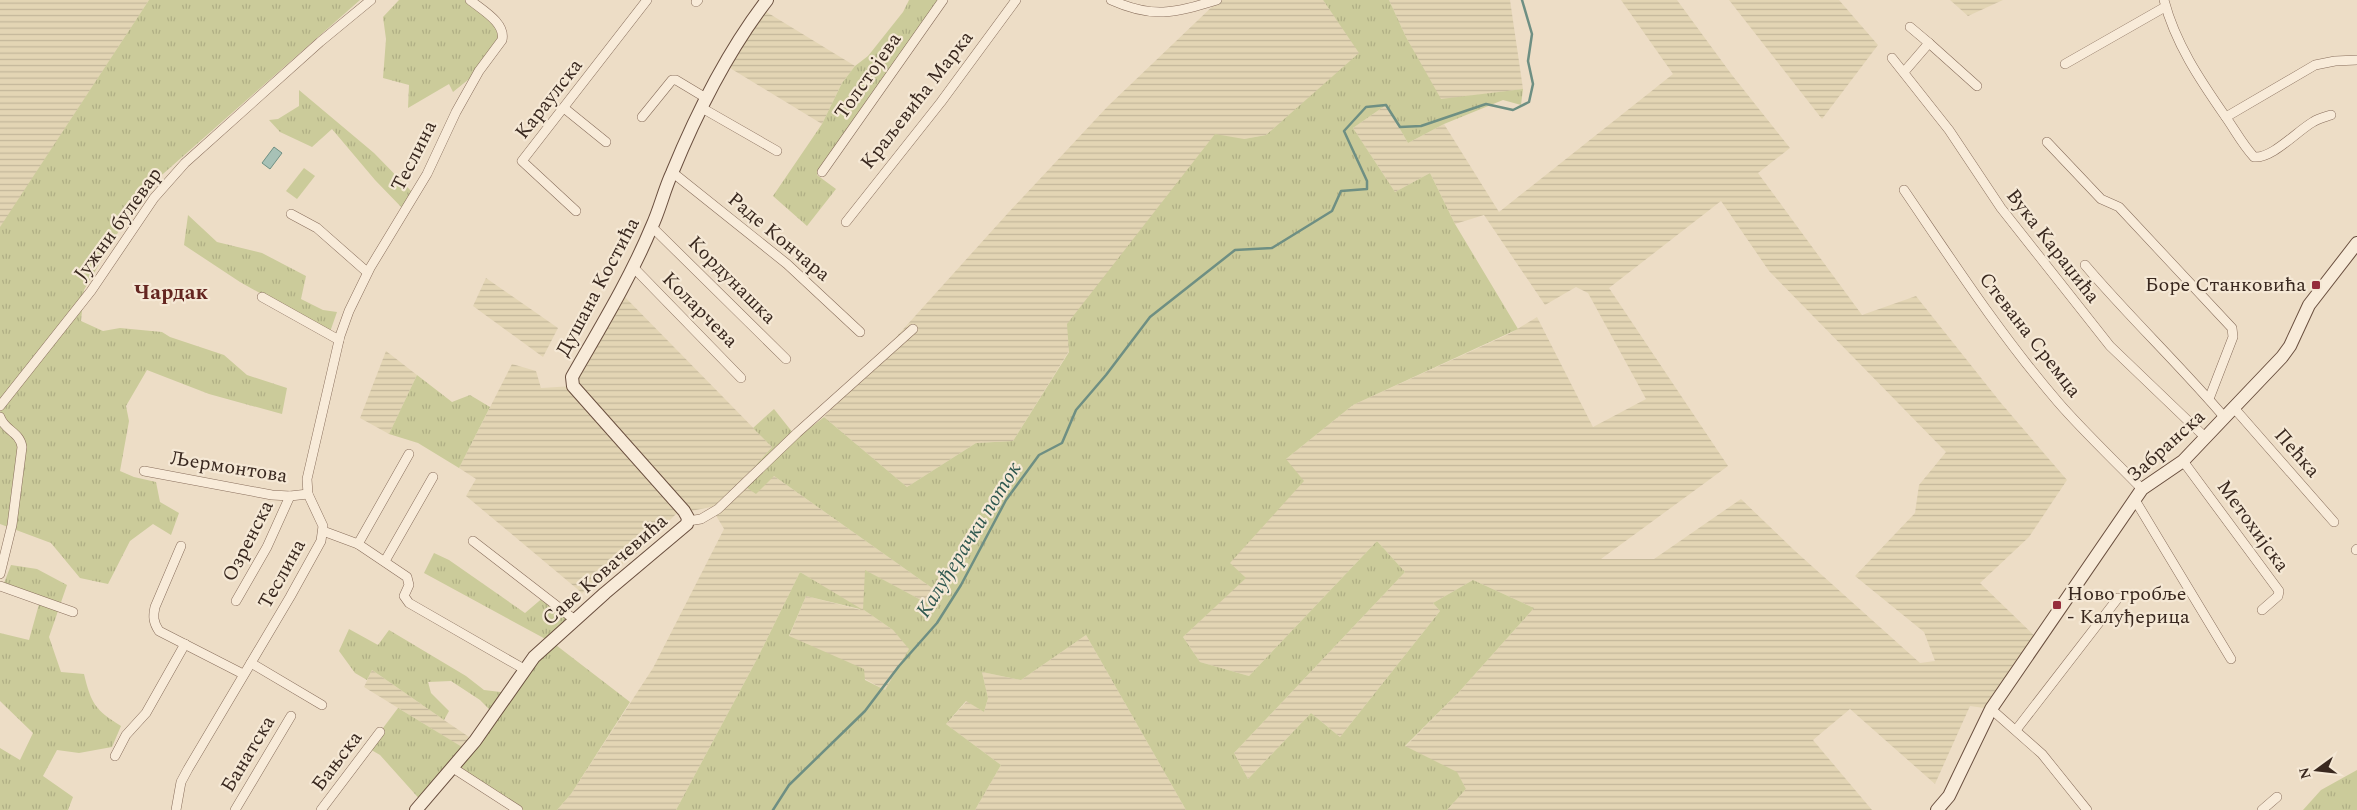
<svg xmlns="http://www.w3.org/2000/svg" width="2357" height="810" font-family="Spectral,serif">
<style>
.farmland{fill:url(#farmland-rules);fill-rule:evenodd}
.grass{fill:url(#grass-tufts);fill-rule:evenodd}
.garden{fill:#cbcb9a}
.water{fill:#a7c1b6;stroke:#6e8f83}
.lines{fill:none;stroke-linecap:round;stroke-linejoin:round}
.stream{stroke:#6e8f83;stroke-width:2.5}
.street-casing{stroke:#886e5c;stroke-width:10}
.secondary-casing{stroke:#6a4f3f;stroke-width:14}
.street{stroke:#f8ebd9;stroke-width:9}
.secondary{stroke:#f8ebd9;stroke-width:12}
.poi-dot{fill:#962d3c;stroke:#f5e8d5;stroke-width:2}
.labels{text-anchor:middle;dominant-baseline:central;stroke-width:4.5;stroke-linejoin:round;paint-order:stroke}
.street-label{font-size:20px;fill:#39281f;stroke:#f5e8d5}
.poi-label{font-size:20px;fill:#39281f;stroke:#f5e8d5;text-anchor:end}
.neighbourhood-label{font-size:21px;font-weight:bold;fill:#642520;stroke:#f5e8d5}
.water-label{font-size:21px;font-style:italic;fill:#2f5850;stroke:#f5e8d5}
</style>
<defs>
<pattern id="farmland-rules" width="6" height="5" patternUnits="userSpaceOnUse" patternTransform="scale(1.25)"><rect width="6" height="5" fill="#e3d5b4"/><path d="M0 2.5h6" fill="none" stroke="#c4b79a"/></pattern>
<pattern id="grass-tufts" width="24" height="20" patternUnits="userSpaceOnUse" patternTransform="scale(1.25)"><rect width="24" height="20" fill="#cbcb9a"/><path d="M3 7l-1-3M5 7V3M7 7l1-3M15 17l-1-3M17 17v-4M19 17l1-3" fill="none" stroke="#afae84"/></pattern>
</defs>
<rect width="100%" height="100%" fill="#edddc6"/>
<!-- farmland -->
<g class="farmland">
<polygon points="0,0 149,0 0,228"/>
<polygon points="1213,0 1323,0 1360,53 1266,135 1244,139 1068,324 1069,351 1013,441 976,443 907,487 824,417 1008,213 1108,106 1218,1"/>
<polygon points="1389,0 1510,0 1523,89 1440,100 1406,37"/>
<path d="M1621 0H1677L1732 75 1790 148 1758 173 1862 315 1916 296 2001 403 2067 480 2029 537 1980 583 2039 640 1991 709 1970 706 1935 784 1850 709 1813 740 1872 810H1447L1466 789 1457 773 1405 747 1459 692 1534 608 1473 580 1433 603 1440 611 1340 737 1311 713 1248 779 1234 753 1405 572 1377 541 1249 676 1200 662 1183 637 1245 578 1229 563 1286 459 1353 405 1509 334 1537 317 1593 427 1646 399 1588 293 1576 287 1545 305 1484 215 1455 224 1430 173 1395 192 1353 128 1386 105 1408 143 1444 124 1499 212 1673 74ZM1721 201 1769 271 1946 452 1919 485 1915 513 1855 576 1924 632 1935 661 1920 663 1794 550 1741 499 1654 559H1601L1728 466 1609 288Z"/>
<polygon points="1729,0 1839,0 1878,45 1822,119"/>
<polygon points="1950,0 2003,0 1968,16"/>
<polygon points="760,8 855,66 842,83 822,124 725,65"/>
<polygon points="486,278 558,328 543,357 473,306"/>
<polygon points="620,292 772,447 740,483 774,476 942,595 936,608 866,571 864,610 893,630 910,649 885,690 789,637 806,596 861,610 800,572 757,659 676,810 557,810 571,794 653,668 724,529 711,507 691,511 681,509 636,554 582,593 466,496 476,479 459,468 512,364 536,371 541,388 573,386"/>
<polygon points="386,351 417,375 389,434 360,418"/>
<polygon points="1086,635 1186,810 975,810 1001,765 946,724 967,701 984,712 988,698 982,672 1021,680"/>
<polygon points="372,670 444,720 475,741 468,751 364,687"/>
</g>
<!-- grass -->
<g class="grass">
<polygon points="149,0 360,0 155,181 142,186 123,224 84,290 81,321 103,331 120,328 162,332 170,337 224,355 247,375 287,388 282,414 209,394 147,370 126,406 129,421 120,471 134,477 156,482 160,502 179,513 171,535 153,524 130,541 108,584 80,578 51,543 0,524 0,227"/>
<polygon points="399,0 467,0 501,26 503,34 479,71 453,92 449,84 408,108 409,85 383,78 386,39 383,17"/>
<polygon points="909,0 943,0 817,175 836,189 807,226 773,196 822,124 842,83 855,66 868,56 903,12"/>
<path d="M1323 0H1389L1406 37 1441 99 1523 89 1521 105 1503 100 1444 124 1408 143 1386 105 1353 128 1395 192 1430 173 1455 224 1518 329 1353 405 1286 459 1304 481 1230 563 1246 578 1183 637 1200 662 1249 676 1377 541 1405 572 1234 753 1248 779 1311 713 1340 737 1440 611 1433 603 1473 580 1534 608 1459 692 1405 746 1457 772 1466 789 1447 810H1186L1086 635 1021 680 982 672 988 698 984 712 966 701 946 724 1001 765 975 810H676L757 659 800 572 863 610 865 570 936 608 942 595 774 476 756 494 740 483 772 447 753 428 774 409 797 438 824 417 907 487 976 443 1013 441 1069 352 1067 324 1215 134 1244 139 1266 135 1359 53ZM806 596 864 610 893 630 909 649 885 690 865 680 864 669 789 636Z"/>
<polygon points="299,90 374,153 415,195 405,211 375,180 332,129 312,147 280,132 269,120 278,119 299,106"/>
<polygon points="188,215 217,242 262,253 306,276 301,299 323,310 337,312 330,332 240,282 184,245"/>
<polygon points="417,375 452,402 470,395 490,407 459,468 418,443 389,434"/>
<polygon points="434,553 449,560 525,613 545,596 575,620 552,642 630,702 571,794 557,810 518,810 453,768 423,803 380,755 368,748 398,708 467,750 495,715 480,700 451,681 428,682 431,693 449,711 444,720 372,670 367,680 355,673 339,651 349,629 378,645 389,630 466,676 484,690 509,693 551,642 424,573"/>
<path d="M11 565 37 569 67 585 49 637 61 672 84 674C91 703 95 710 121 726L112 747 79 753 57 750 43 776 73 797 68 810H0V748L20 760 33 733 0 701V633L29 640 41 597 4 583Z"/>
<polygon points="2357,770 2357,810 2303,810 2321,790"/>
</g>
<!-- garden -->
<polygon class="garden" points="304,168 315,176 297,199 286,191"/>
<!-- water -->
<polygon class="water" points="274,147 282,153 270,169 262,163"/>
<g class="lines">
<!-- stream -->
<polyline class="stream" points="773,810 789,785 865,711 899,666 937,623 961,585 1006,500 1039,455 1062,443 1076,410 1106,375 1150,317 1235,250 1272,248 1332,211 1341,191 1367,189 1367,181 1344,131 1366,107 1386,105 1400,127 1421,126 1486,104 1513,110 1529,102 1533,84 1528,61 1532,34 1522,0"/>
<!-- street casing -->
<g class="street-casing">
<g id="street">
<path d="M1111 0C1153 19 1174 13 1217 0"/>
<path d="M2164 0C2175 43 2200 80 2225 116 2235 130 2242 144 2254 157 2272 159 2297 131 2313 122 2319 118 2325 117 2331 115"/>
<polyline points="696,2 698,0"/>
<polyline points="1929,43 1977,86"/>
<polyline points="1892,58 1949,130 2001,208 2110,346 2206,438"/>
<polyline points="2065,64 2165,7"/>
<polyline points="1904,72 1929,43 1910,27"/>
<polyline points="564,108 606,142"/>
<polyline points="702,108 777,151"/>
<polyline points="642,117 672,80 676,80 706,98"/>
<polyline points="2226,117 2315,65 2335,61 2357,60"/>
<polyline points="2047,142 2101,199 2119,207 2232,328 2233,337 2209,399"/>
<polyline points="672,172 787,264 860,332"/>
<polyline points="822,172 943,0"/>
<path d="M1904 190C1953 262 2001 336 2058 402 2084 432 2114 460 2142 489"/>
<polyline points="576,211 522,161 647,0"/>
<polyline points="291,214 317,228 367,272"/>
<polyline points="846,222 941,102 1016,0"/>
<polyline points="652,227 786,359"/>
<path d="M2085 265C2130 318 2180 365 2225 418"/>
<polyline points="633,267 741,378"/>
<polyline points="262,297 339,340"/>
<polyline points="0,406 91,291 154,198 185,163 320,42 371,0"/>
<polyline points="2234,408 2334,522"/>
<path d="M0 417C4 430 20 432 22 447L12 525 0 574"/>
<polyline points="2183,461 2279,591 2278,596 2262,610"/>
<polyline points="144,471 272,495 290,496 308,494"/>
<polyline points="2135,500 2231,659"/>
<polyline points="688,521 701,519 718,509 797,433 913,329"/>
<polyline points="323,531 358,544 407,577 409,585 404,596 409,603 524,669"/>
<polyline points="473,541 575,620"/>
<polyline points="358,544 409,454"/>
<path d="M181 546 155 607C153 616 153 622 159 631L243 674"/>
<polyline points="2356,550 2357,549"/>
<polyline points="385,561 433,477"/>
<polyline points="0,586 73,612"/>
<polyline points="236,601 267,547 290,496"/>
<polyline points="251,663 322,705"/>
<polyline points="1991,709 2042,754 2087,810"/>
<polyline points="2016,730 2118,598"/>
<polyline points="115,756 126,735 146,713 185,644"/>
<polyline points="453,768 518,810"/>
<path d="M176 810 181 782 188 769 290 597 321 541 323 526 308 494 307 479 340 336 349 311 370 268 427 174 456 112 479 71 502 40C506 23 482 10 470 0"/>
<polyline points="235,810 291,716"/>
<polyline points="321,810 380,732"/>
<polyline points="2262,810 2277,797"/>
</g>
</g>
<!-- secondary casing -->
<g class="secondary-casing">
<g id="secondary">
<path d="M416 810 475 741 534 657 605 593 687 524 688 518 684 511 573 386 572 377C600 328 630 279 652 226 660 209 664 190 672 173 697 112 727 52 767 0"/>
<polyline points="1937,810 1949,796 1991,709 2142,489 2183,461 2282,357 2290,346 2309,305 2357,243"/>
</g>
</g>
<!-- street -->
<use href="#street" class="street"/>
<!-- secondary -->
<use href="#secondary" class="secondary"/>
</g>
<!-- markers -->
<g class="poi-dot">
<rect x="2311" y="280" width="10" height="10" rx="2.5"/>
<rect x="2052" y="600" width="10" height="10" rx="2.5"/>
</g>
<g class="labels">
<!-- street labels -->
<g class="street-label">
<text transform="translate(868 76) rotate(-55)">Толстојева</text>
<text transform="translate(549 99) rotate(-52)">Караулска</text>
<text transform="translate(917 100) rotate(-52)">Краљевића Марка</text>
<text transform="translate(414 156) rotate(-63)">Теслина</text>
<text transform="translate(118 224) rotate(-54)">Јужни булевар</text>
<text transform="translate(779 237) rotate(40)">Раде Кончара</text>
<text transform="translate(2053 246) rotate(52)">Вука Караџића</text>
<text transform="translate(732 280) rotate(45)">Кордунашка</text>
<text transform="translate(598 287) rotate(-62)">Душана Костића</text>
<text transform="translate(700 310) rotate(45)">Коларчева</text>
<text transform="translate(2030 335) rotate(52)">Стевана Сремца</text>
<text transform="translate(2166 446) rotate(-42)">Забранска</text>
<text transform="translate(2297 453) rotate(49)">Пећка</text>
<text transform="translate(229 467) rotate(9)">Љермонтова</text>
<text transform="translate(2253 526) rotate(54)">Метохијска</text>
<text transform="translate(248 541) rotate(-63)">Озренска</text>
<text transform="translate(605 570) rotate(-41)">Саве Ковачевића</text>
<text transform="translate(282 574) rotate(-61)">Теслина</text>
<text transform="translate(248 754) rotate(-59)">Банатска</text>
<text transform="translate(337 761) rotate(-53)">Бањска</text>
</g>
<!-- poi labels -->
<g class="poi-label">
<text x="2306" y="285">Боре Станковића</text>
<text x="2067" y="594" text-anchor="start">Ново гробље<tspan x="2067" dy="23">- Калуђерица</tspan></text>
</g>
<!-- neighbourhood labels -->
<g class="neighbourhood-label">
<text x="171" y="293">Чардак</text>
</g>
<!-- water labels -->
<g class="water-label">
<text transform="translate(969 540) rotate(-58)">Калуђерачки поток</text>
</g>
</g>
<!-- north arrow -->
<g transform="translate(2317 770) rotate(255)" stroke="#f5e8d5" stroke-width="4" paint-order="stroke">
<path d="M0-4L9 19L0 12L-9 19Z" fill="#39281f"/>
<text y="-8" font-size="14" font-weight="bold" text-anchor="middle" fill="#39281f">N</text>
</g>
</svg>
